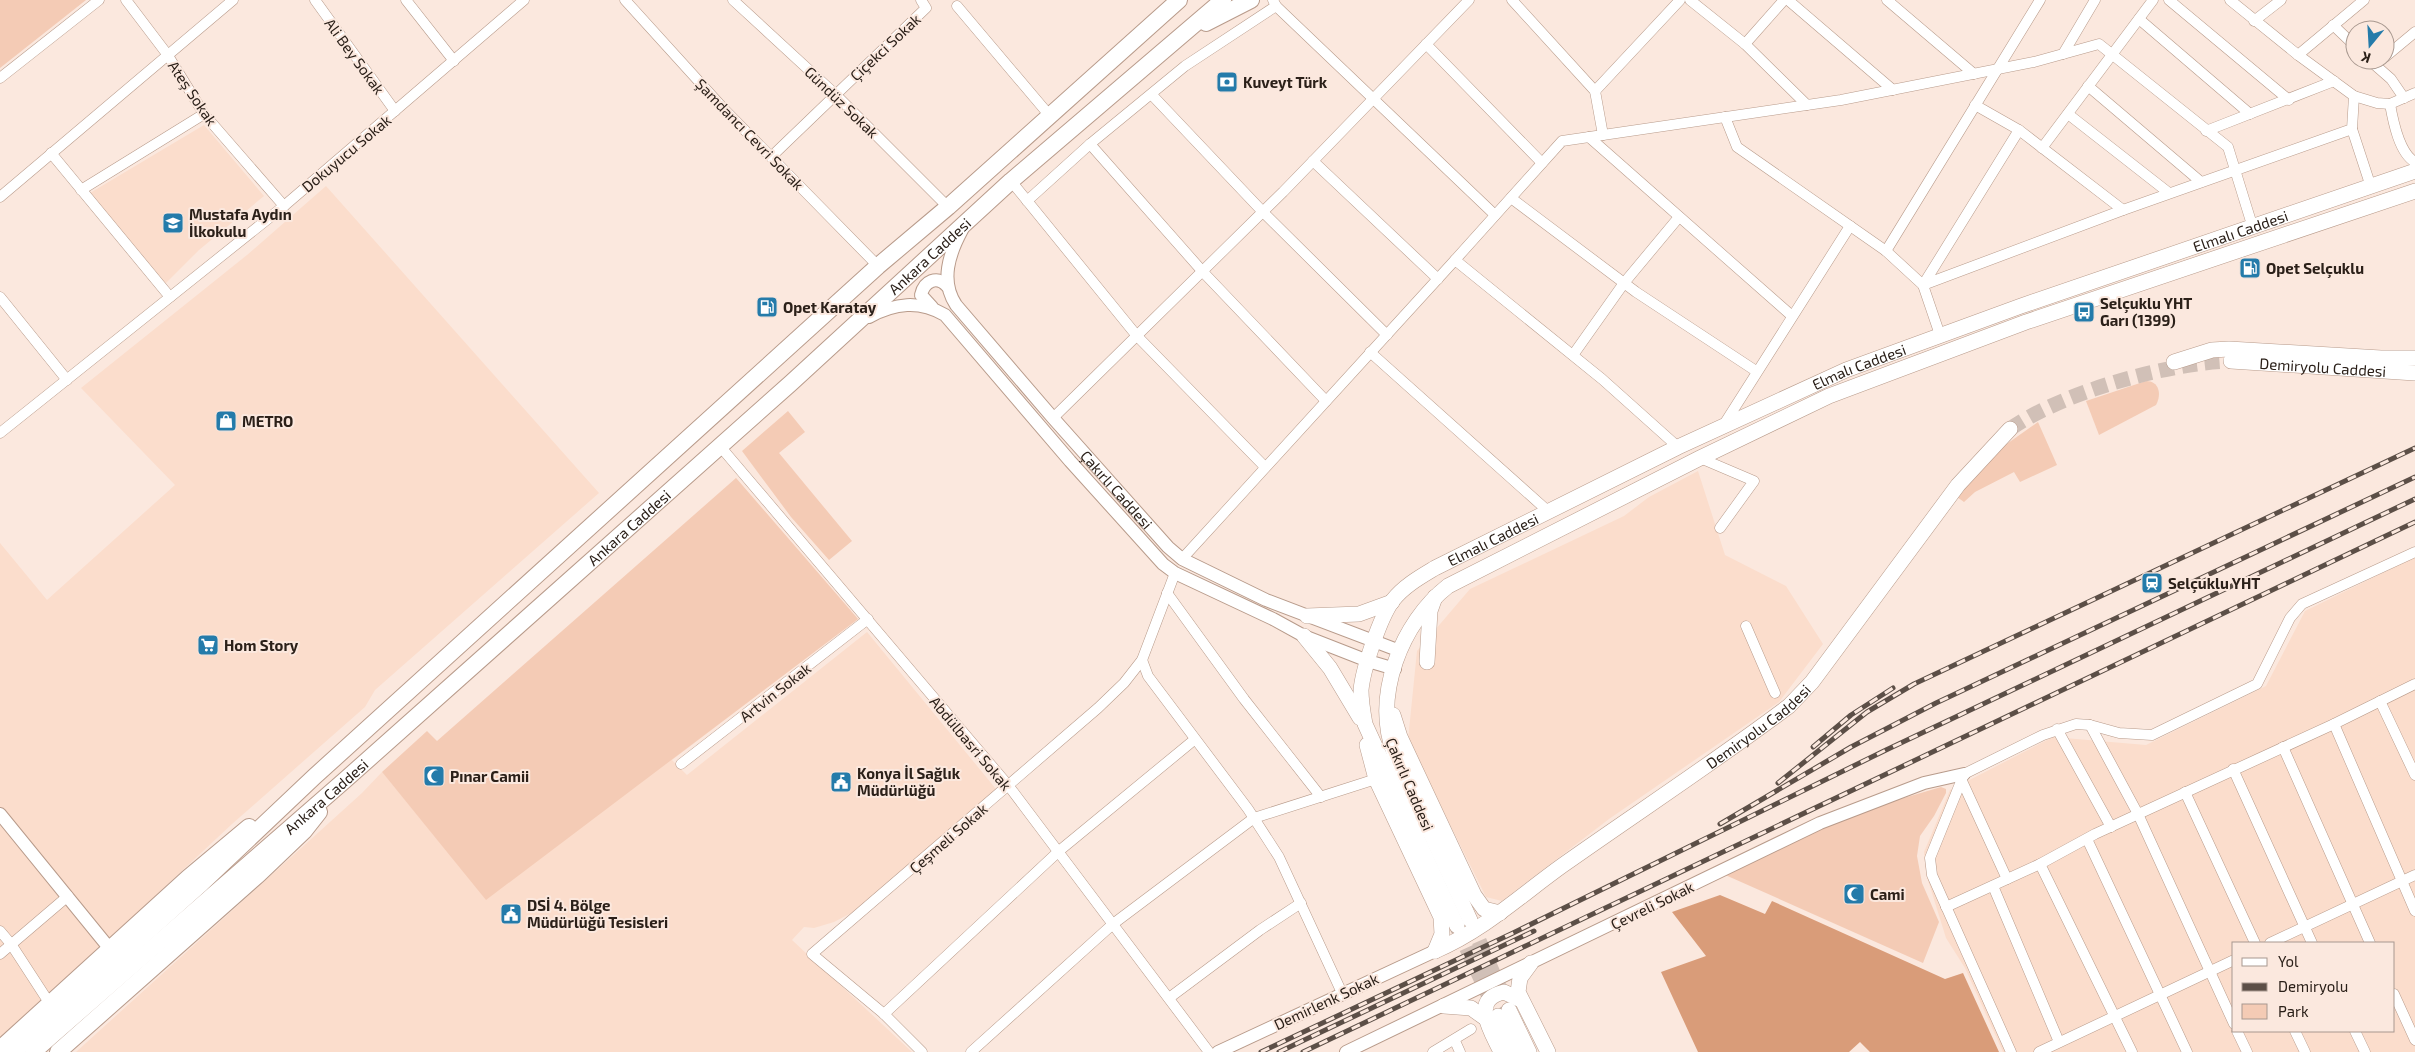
<svg xmlns="http://www.w3.org/2000/svg" width="2415" height="1052" font-family="'Exo 2',sans-serif">
<style>
.built{fill:#fbddcc;fill-rule:evenodd}
.green{fill:#f4cbb5}
.forest{fill:#d99c79}
.lines{fill:none;stroke-linecap:round;stroke-linejoin:round}
.secondary-tunnel{stroke:#d1c0b7;stroke-width:15;stroke-dasharray:15 8;stroke-linecap:butt}
.minor-casing{stroke:#b89b8b;stroke-width:11}
.tertiary-casing{stroke:#b89b8b;stroke-width:14}
.secondary-casing{stroke:#b89b8b;stroke-width:16}
.primary-casing{stroke:#b89b8b;stroke-width:18}
.minor{stroke:#fff;stroke-width:10}
.tertiary{stroke:#fff;stroke-width:12}
.secondary{stroke:#fff;stroke-width:15}
.primary{stroke:#fff;stroke-width:16}
.rail-casing{stroke:#5c4f47;stroke-width:5}
.rail{stroke:#fbe8de;stroke-width:3;stroke-dasharray:9;stroke-linecap:butt}
.labels{text-anchor:middle;dominant-baseline:central;stroke-width:4;stroke-linejoin:round;paint-order:stroke}
.street-label{font-size:15px;fill:#2b2019;stroke:#fbe8de}
.poi-label{font-size:15px;font-weight:bold;fill:#2b2019;stroke:#fbe8de;text-anchor:start}
</style>
<rect width="100%" height="100%" fill="#fbe8de"/>
<!-- built -->
<g class="built">
<polygon points="204,125 264,196 199,250 164,285 90,193"/>
<polygon points="326,186 599,493 375,690 365,707 232,824 0,1041 0,543 47,600 175,485 81,388 247,255"/>
<polygon points="1698,471 1725,555 1786,586 1823,644 1779,702 1609,819 1502,901 1486,897 1408,740 1417,651 1470,589 1624,516 1649,497"/>
<polygon points="736,478 858,619 672,760 687,775 867,632 996,789 857,910 834,922 814,928 804,927 792,940 912,1052 76,1052 362,793 382,772 438,840"/>
<path d="M2415 557V1052H2003L1965 968 1946 938 1927 877 1924 852 1950 790 2053 737 2146 745 2266 686 2305 611ZM2234 943H2394V1031H2234Z"/>
</g>
<!-- green -->
<g class="green">
<polygon points="0,0 86,0 0,68"/>
<path d="M2146 381C2159 381 2162 394 2156 405L2099 435 2086 401Z"/>
<polygon points="788,411 805,432 779,453 852,541 829,560 791,517 742,451"/>
<polygon points="2038,422 2057,465 2020,482 2014,472 1975,492 1964,502 1957,497 2001,448"/>
<polygon points="736,478 858,619 486,900 382,772 427,731 437,741"/>
<polygon points="1941,787 1946,789 1946,793 1934,816 1920,836 1917,856 1922,883 1939,922 1923,963 1723,874 1860,811"/>
</g>
<!-- forest -->
<polygon class="forest" points="1720,895 1765,914 1772,901 1945,979 1963,973 1999,1052 1870,1052 1860,1042 1849,1052 1698,1052 1661,972 1706,956 1672,912"/>
<g class="lines">
<!-- secondary-tunnel -->
<g class="secondary-tunnel">
<path d="M2010 429C2063 392 2167 363 2231 361"/>
<polyline points="1470,920 1509,1010"/>
<polyline points="1457,927 1498,1016"/>
</g>
<!-- minor casing -->
<g class="minor-casing">
<g id="minor">
<polyline points="126,0 167,54 204,114 284,206"/>
<polyline points="315,0 395,111"/>
<polyline points="406,0 454,61"/>
<polyline points="625,0 723,108 878,266"/>
<polyline points="733,0 835,94 948,207"/>
<polyline points="1273,0 1276,6 1495,215"/>
<polyline points="1512,0 1595,91 1603,135"/>
<polyline points="1690,0 1745,44 1807,105"/>
<polyline points="1788,0 1893,90"/>
<polyline points="1887,0 1974,74"/>
<polyline points="2169,0 2289,100"/>
<path d="M2230 0 2298 55 2354 96 2377 103 2390 104C2393 121 2399 153 2415 162"/>
<polyline points="957,6 1050,116"/>
<polyline points="2139,19 2250,114"/>
<polyline points="2254,21 2281,0"/>
<polyline points="2333,25 2355,46"/>
<polyline points="1426,44 1542,163"/>
<polyline points="1745,44 1784,0"/>
<polyline points="2063,54 2095,0"/>
<polyline points="2298,55 2364,0"/>
<polyline points="2385,57 2415,32"/>
<polyline points="2375,65 2391,79 2404,98"/>
<polyline points="0,78 99,0"/>
<polyline points="2088,86 2201,182"/>
<polyline points="1595,91 1680,0"/>
<polyline points="1152,95 1262,211 1387,335"/>
<polyline points="2390,104 2415,93"/>
<polyline points="1975,105 2019,130 1923,285 2123,210 2352,129 2354,96"/>
<polyline points="2068,114 2169,193"/>
<polyline points="1725,117 1737,147 1886,251 1923,285 1940,335"/>
<polyline points="2352,129 2371,187"/>
<polyline points="2019,130 2123,210"/>
<polyline points="2206,131 2334,81"/>
<polyline points="1589,137 1792,316"/>
<polyline points="1090,144 1203,272 1326,401"/>
<polyline points="2042,148 2153,0"/>
<polyline points="51,153 170,297"/>
<polyline points="772,156 926,8 921,0"/>
<polyline points="1313,161 1438,279"/>
<polyline points="1011,181 1137,336 1265,467"/>
<polyline points="81,190 204,114"/>
<polyline points="0,197 233,0"/>
<polyline points="1511,198 1636,292 1756,371"/>
<polyline points="1027,201 1090,144 1185,66 1276,6"/>
<polyline points="1886,251 2040,0"/>
<polyline points="1455,260 1562,141 1841,100 2034,62 2099,44 2228,147 2253,228"/>
<polyline points="0,297 67,380"/>
<polyline points="1370,352 1549,512"/>
<polyline points="1573,355 1624,283 1679,217"/>
<polyline points="1053,418 1283,192 1469,0"/>
<polyline points="1723,426 1850,226"/>
<polyline points="0,433 284,206 524,0"/>
<polyline points="719,445 1008,785 1209,1052"/>
<polyline points="1700,458 1754,481 1720,528"/>
<polyline points="1182,559 1455,260 1602,379 1678,447"/>
<polyline points="1167,593 1244,699 1321,797"/>
<polyline points="1746,626 1775,693"/>
<polyline points="1142,660 1148,676 1248,809 1279,857 1342,993"/>
<polyline points="2380,701 2415,775"/>
<polyline points="2334,724 2415,911"/>
<polyline points="2090,725 2138,814 2234,1024"/>
<polyline points="2057,729 2111,827"/>
<polyline points="2283,747 2370,943"/>
<polyline points="681,764 868,619"/>
<polyline points="2233,769 2312,943"/>
<polyline points="1962,781 2007,879"/>
<polyline points="2185,792 2255,943"/>
<polyline points="2087,839 2187,1052"/>
<polyline points="2040,864 2132,1052"/>
<polyline points="1993,886 2059,1042"/>
<polyline points="1946,907 2040,864 2095,834 2334,724 2415,684"/>
<polyline points="0,931 11,944 50,1004"/>
<polyline points="2270,943 2415,875"/>
<polyline points="0,954 68,896"/>
<polyline points="2394,994 2415,1040"/>
<polyline points="1169,998 1260,930 1301,903"/>
<polyline points="884,1014 1059,851 1194,740"/>
<polyline points="2237,1031 2247,1052"/>
<polyline points="2295,1031 2305,1052"/>
<polyline points="2355,1031 2365,1052"/>
<polyline points="1455,1041 1460,1052"/>
<polyline points="922,1052 884,1014 812,954 1098,708 1124,683 1142,660 1175,573"/>
<polyline points="971,1052 1113,924 1254,818 1376,779"/>
<polyline points="1433,1052 1471,1029"/>
<polyline points="2011,1052 1932,875 1930,858 1964,774 2043,735 2076,724 2090,725 2119,733 2152,735 2257,684 2290,618 2302,604 2415,552"/>
<polyline points="2039,1052 2234,960"/>
</g>
</g>
<!-- tertiary casing -->
<g class="tertiary-casing">
<g id="tertiary">
<path id="s1" d="M962 230C949 254 940 281 956 305L1053 418 1168 547 1182 559 1266 600 1400 651"/>
<path d="M932 307 921 295C924 281 937 275 947 286"/>
<path d="M869 317C895 303 919 300 945 315L1070 461 1163 564 1175 573 1273 619 1304 636 1368 661 1395 669"/>
<polyline points="0,814 110,949"/>
<polyline points="1218,1052 1435,951"/>
<polyline points="1346,1052 1820,823 1924,783 1964,774"/>
</g>
</g>
<!-- secondary casing -->
<g class="secondary-casing">
<g id="secondary">
<path id="s2" d="M2231 361 2415 373"/>
<polyline points="2174,362 2212,350 2229,349 2381,358 2415,358"/>
<polyline points="1307,616 1359,614 1392,602"/>
<polyline points="1304,636 1330,668 1360,718"/>
<polyline points="1427,662 1430,611 1435,597"/>
<polyline points="1393,715 1400,737 1474,895 1484,909 1500,913"/>
<polyline points="1367,745 1376,779 1441,917 1442,934 1435,951"/>
<path d="M1470 920 1394 753C1373 695 1401 623 1448 586L1700 458 1829 396 2026 322 2415 191"/>
<path id="s3" d="M1457 926 1365 724C1363 713 1361 702 1361 690 1363 669 1380 617 1393 600 1404 586 1420 577 1435 568L1678 447 1846 370 2021 306 2415 171"/>
<path id="s4" d="M1435 951C1484 930 1521 895 1563 865 1638 812 1716 761 1789 706L1812 682 1958 485 2010 429"/>
<polyline points="1531,963 1520,978 1518,992 1548,1052"/>
<polyline points="1444,1006 1471,1008 1485,1018"/>
<polyline points="1509,1010 1529,1052"/>
<polyline points="1498,1016 1515,1052"/>
<path d="M1501 1052C1492 1032 1469 1000 1504 992L1521 1000"/>
</g>
</g>
<!-- primary casing -->
<g class="primary-casing">
<g id="primary">
<polyline points="1206,23 1251,0"/>
<polyline points="0,1049 188,878 249,827"/>
<polyline points="13,1052 202,883 314,777 878,266 948,207 1179,0"/>
<path id="s5" d="M33 1052 345 780 791 383 1011 181 1223 0"/>
<polyline points="58,1052 259,874 304,831 319,812"/>
</g>
</g>
<!-- minor -->
<use href="#minor" class="minor"/>
<!-- tertiary -->
<use href="#tertiary" class="tertiary"/>
<!-- secondary -->
<use href="#secondary" class="secondary"/>
<!-- primary -->
<use href="#primary" class="primary"/>
<!-- rail casing -->
<g class="rail-casing">
<g id="rail">
<polyline points="1813,747 1851,715 1893,688"/>
<polyline points="1778,783 1867,712 1914,684 2415,448"/>
<polyline points="1720,824 1851,747 1936,703 2415,477"/>
<polyline points="1261,1052 1513,933 1886,750 2415,499"/>
<polyline points="1279,1052 1534,931"/>
<polyline points="1303,1052 2415,522"/>
</g>
</g>
<!-- rail -->
<use href="#rail" class="rail"/>
</g>
<!-- icons -->
<defs>
<g id="bank-square" transform="scale(1.125)"><rect x="-9" y="-9" width="18" height="18" rx="4" fill="#247baa" stroke="#fbe8de"/><path d="M-6-4H6V4H-6ZM0-2.3a2.3 2.3 0 1 0 0 4.6a2.3 2.3 0 1 0 0-4.6Z" fill="#fff"/></g>
<g id="school-square" transform="scale(1.125)"><rect x="-9" y="-9" width="18" height="18" rx="4" fill="#247baa" stroke="#fbe8de"/><path d="M0-5L7-2L0 1L-7-2ZM-4 1L0 2.5L4 1V4Q0 6-4 4Z" fill="#fff"/></g>
<g id="fuel-square" transform="scale(1.125)"><rect x="-9" y="-9" width="18" height="18" rx="4" fill="#247baa" stroke="#fbe8de"/><path d="M-5.5-6h7V0h2V4h1.3V-2.5L3-4.5l.8-.8L6-3V5H2.5V1h-1V6h-7ZM-4.2-4.7v3.2H.2V-4.7Z" fill="#fff"/></g>
<g id="bus-square" transform="scale(1.125)"><rect x="-9" y="-9" width="18" height="18" rx="4" fill="#247baa" stroke="#fbe8de"/><path d="M-5-6H5V4H4V6H2V4H-2V6H-4V4H-5ZM-3.5-4V0h7V-4ZM-3.5 1.2v1.5H-2V1.2ZM2 1.2v1.5H3.5V1.2Z" fill="#fff"/></g>
<g id="shop-square" transform="scale(1.125)"><rect x="-9" y="-9" width="18" height="18" rx="4" fill="#247baa" stroke="#fbe8de"/><path d="M-5-2.5h2.3a2.7 3.5 0 0 1 5.4 0H5L5.5 6h-11ZM-1.5-2.5h3a1.5 2.3 0 0 0-3 0Z" fill="#fff"/></g>
<g id="station-square" transform="scale(1.125)"><rect x="-9" y="-9" width="18" height="18" rx="4" fill="#247baa" stroke="#fbe8de"/><path d="M-3-6H3Q5-6 5-4V2Q5 4 3 4L4.5 6H3L1.5 4h-3L-3 6H-4.5L-3 4Q-5 4-5 2V-4Q-5-6-3-6ZM-3.5-4v3h7v-3ZM-3.5 1v1.5H-2V1ZM2 1v1.5H3.5V1Z" fill="#fff"/></g>
<g id="supermarket-square" transform="scale(1.125)"><rect x="-9" y="-9" width="18" height="18" rx="4" fill="#247baa" stroke="#fbe8de"/><path d="M-6-5.5h2.5l.6 2H6L4.5 2H-2.5L-4.4-4H-6ZM-1.5 3.2a1.3 1.3 0 1 0 .1 0ZM3 3.2a1.3 1.3 0 1 0 .1 0Z" fill="#fff"/></g>
<g id="mosque-square" transform="scale(1.125)"><rect x="-9" y="-9" width="18" height="18" rx="4" fill="#247baa" stroke="#fbe8de"/><path d="M3.5-4.9A6 6 0 1 0 3.5 4.9A5 5 0 1 1 3.5-4.9Z" fill="#fff"/></g>
<g id="civic-square" transform="scale(1.125)"><rect x="-9" y="-9" width="18" height="18" rx="4" fill="#247baa" stroke="#fbe8de"/><path d="M-.6-6.5H3V-4.5H.6V-3L4-1V1h2V6H-6V1h2V-1L-.6-3ZM-1.2 2.5V6h2.4V2.5Z" fill="#fff"/></g>
</defs>
<g fill-rule="evenodd">
<use href="#bank-square" x="1227" y="82"/>
<use href="#school-square" x="173" y="223"/>
<use href="#fuel-square" x="2250" y="268"/>
<use href="#fuel-square" x="767" y="307"/>
<use href="#bus-square" x="2084" y="312"/>
<use href="#shop-square" x="226" y="421"/>
<use href="#station-square" x="2152" y="583"/>
<use href="#supermarket-square" x="208" y="645"/>
<use href="#mosque-square" x="434" y="776"/>
<use href="#civic-square" x="841" y="782"/>
<use href="#mosque-square" x="1854" y="894"/>
<use href="#civic-square" x="511" y="914"/>
</g>
<g class="labels">
<!-- street labels -->
<g class="street-label">
<text transform="translate(885 47) rotate(-43)">Çiçekci Sokak</text>
<text transform="translate(355 56) rotate(54)">Ali Bey Sokak</text>
<text transform="translate(193 93) rotate(56)">Ateş Sokak</text>
<text transform="translate(842 102) rotate(44)">Gündüz Sokak</text>
<text transform="translate(750 134) rotate(46)">Şamdancı Cevri Sokak</text>
<text transform="translate(346 153) rotate(-40)">Dokuyucu Sokak</text>
<text stroke="none"><textPath href="#s3" startOffset="1280">Elmalı Caddesi</textPath></text>
<text stroke="none"><textPath href="#s5" startOffset="1199">Ankara Caddesi</textPath></text>
<text stroke="none"><textPath href="#s3" startOffset="875">Elmalı Caddesi</textPath></text>
<text stroke="none"><textPath href="#s2" startOffset="92">Demiryolu Caddesi</textPath></text>
<text stroke="none"><textPath href="#s1" startOffset="324">Çakırlı Caddesi</textPath></text>
<text stroke="none"><textPath href="#s5" startOffset="794">Ankara Caddesi</textPath></text>
<text stroke="none"><textPath href="#s3" startOffset="470">Elmalı Caddesi</textPath></text>
<text transform="translate(775 692) rotate(-38)">Artvin Sokak</text>
<text stroke="none"><textPath href="#s4" startOffset="394">Demiryolu Caddesi</textPath></text>
<text transform="translate(971 743) rotate(50)">Abdülbasri Sokak</text>
<text transform="translate(1410 784) rotate(67)">Çakırlı Caddesi</text>
<text stroke="none"><textPath href="#s5" startOffset="389">Ankara Caddesi</textPath></text>
<text transform="translate(948 838) rotate(-41)">Çeşmeli Sokak</text>
<text transform="translate(1652 905) rotate(-26)">Çevreli Sokak</text>
<text transform="translate(1326 1001) rotate(-25)">Demirlenk Sokak</text>
</g>
<!-- poi labels -->
<g class="poi-label">
<text x="1243" y="82">Kuveyt Türk</text>
<text x="189" y="214">Mustafa Aydın<tspan x="189" dy="17">İlkokulu</tspan></text>
<text x="2266" y="268">Opet Selçuklu</text>
<text x="2100" y="303">Selçuklu YHT<tspan x="2100" dy="17">Garı (1399)</tspan></text>
<text x="783" y="307">Opet Karatay</text>
<text x="242" y="421">METRO</text>
<text x="2168" y="583">Selçuklu YHT</text>
<text x="224" y="645">Hom Story</text>
<text x="857" y="773">Konya İl Sağlık<tspan x="857" dy="17">Müdürlüğü</tspan></text>
<text x="450" y="776">Pınar Camii</text>
<text x="1870" y="894">Cami</text>
<text x="527" y="905">DSİ 4. Bölge<tspan x="527" dy="17">Müdürlüğü Tesisleri</tspan></text>
</g>
</g>
<!-- legend -->
<rect x="2232" y="942" width="162" height="90" fill="#fbe8de" stroke="#a8988f"/>
<rect x="2242" y="958" width="25" height="8" fill="#ffffff" stroke="#a8988f"/>
<text x="2278" y="967" font-size="15" fill="#2b2019">Yol</text>
<rect x="2242" y="983" width="25" height="8" fill="#5c4f47" stroke="#a8988f"/>
<text x="2278" y="992" font-size="15" fill="#2b2019">Demiryolu</text>
<rect x="2242" y="1004" width="25" height="15" fill="#f4cbb5" stroke="#a8988f"/>
<text x="2278" y="1017" font-size="15" fill="#2b2019">Park</text>
<!-- north arrow -->
<g transform="translate(2370 45) rotate(198)"><circle r="24" fill="#fbe8de" stroke="#a8988f"/>
<path d="M0-4L9 19L0 12L-9 19Z" fill="#247baa"/>
<text y="-8" font-size="14" font-weight="bold" text-anchor="middle" fill="#2b2019">K</text>
</g>
</svg>
